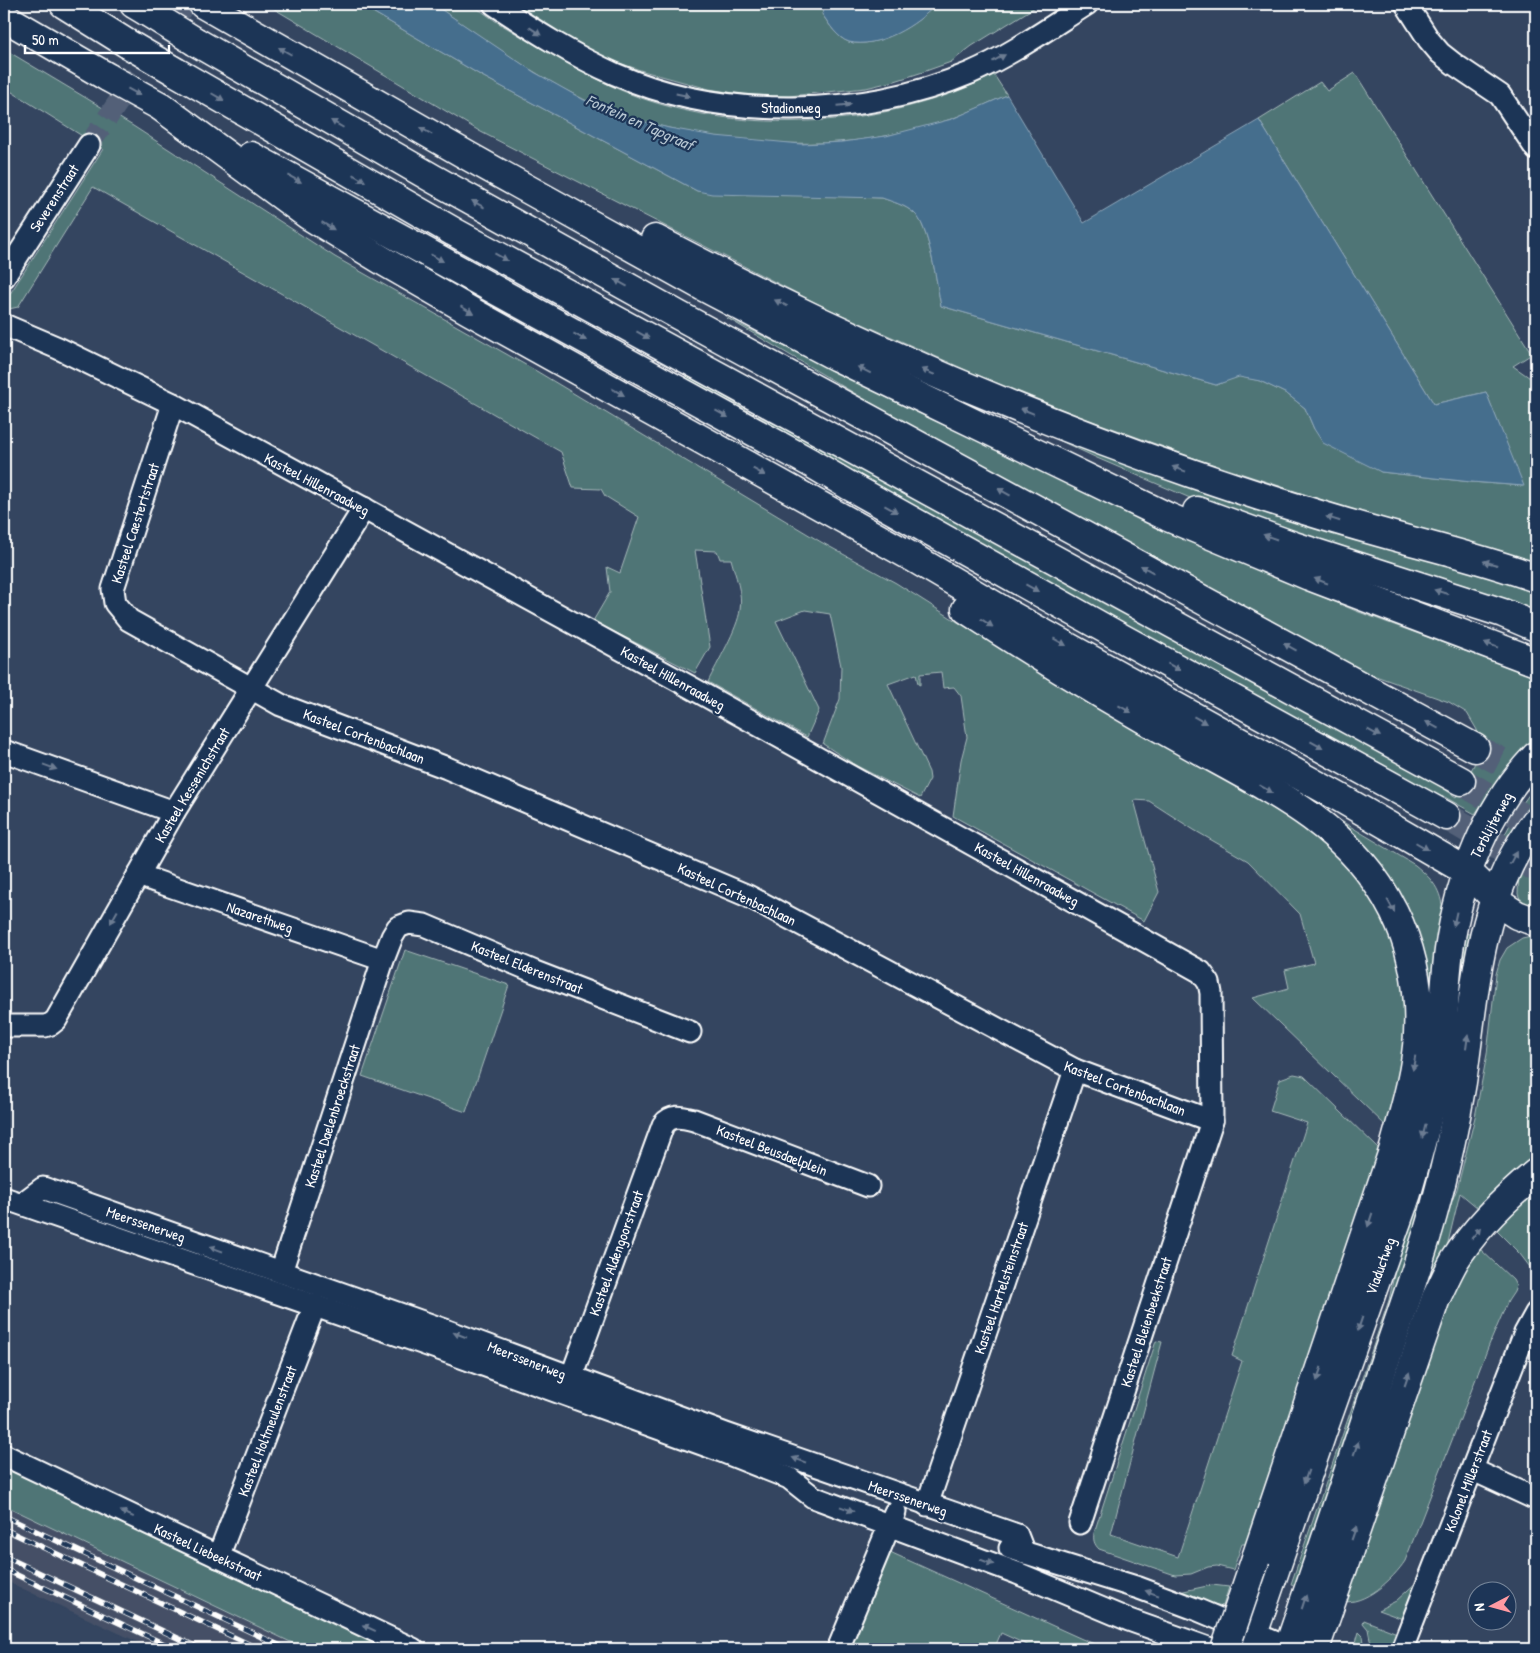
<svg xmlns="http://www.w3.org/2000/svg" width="1540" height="1653" font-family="'Patrick Hand',sans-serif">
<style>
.built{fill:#445066}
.green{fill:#4f7476;stroke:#a7baba}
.water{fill:#456e8d;stroke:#8fa8bb}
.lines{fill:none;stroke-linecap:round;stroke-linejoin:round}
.minor-tunnel{stroke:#526178;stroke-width:21;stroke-dasharray:21 11;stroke-linecap:butt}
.highway-tunnel{stroke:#526178;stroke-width:28;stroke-dasharray:28 14;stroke-linecap:butt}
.minor-casing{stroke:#fff;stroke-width:25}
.major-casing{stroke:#fff;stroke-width:31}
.highway-casing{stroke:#fff;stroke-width:31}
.minor{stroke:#1d3557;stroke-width:21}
.major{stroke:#1d3557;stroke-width:28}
.highway{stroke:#1d3557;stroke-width:28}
.rail-casing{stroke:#fff;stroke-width:5.5}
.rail{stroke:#1d3557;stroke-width:4;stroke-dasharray:11;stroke-linecap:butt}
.highway-bridge-casing{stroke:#fff;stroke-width:31;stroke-linecap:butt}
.highway-bridge{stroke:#1d3557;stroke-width:28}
.oneway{fill:#6c7c92}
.labels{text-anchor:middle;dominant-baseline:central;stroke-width:4.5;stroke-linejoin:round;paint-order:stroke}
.street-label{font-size:15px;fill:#fff;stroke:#1d3557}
.water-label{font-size:16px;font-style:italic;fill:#b5c5d1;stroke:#1d3557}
</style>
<rect width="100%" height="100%" fill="#344560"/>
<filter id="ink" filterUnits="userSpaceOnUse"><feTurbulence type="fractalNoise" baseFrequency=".02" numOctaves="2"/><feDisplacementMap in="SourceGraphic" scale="10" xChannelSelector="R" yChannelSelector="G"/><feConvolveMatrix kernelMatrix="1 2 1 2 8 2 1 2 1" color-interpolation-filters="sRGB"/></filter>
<g filter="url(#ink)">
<!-- built -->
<polygon class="built" points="4,1505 192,1596 305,1649 153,1649 4,1580"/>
<!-- green -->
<g class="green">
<path d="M266 4H359L482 76 697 191 882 198C893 202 905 205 914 213 929 224 937 286 941 306L1216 385 1239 376 1260 381 1287 394 1305 408 1314 429 1381 472 1471 482 1523 486 1486 392 1434 404 1259 120 1320 82 1327 91 1355 73 1532 354 1513 366 1536 382V562L1368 515 1194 458 1079 416 975 374 820 305 481 132Z"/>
<path d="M433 4C443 4 458 1 467 4 477 7 488 16 497 22 522 37 548 53 575 67 598 80 622 92 647 100 755 136 893 126 994 75L1007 95C988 103 970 112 951 119 865 148 783 149 694 133 656 126 617 117 583 99 530 73 482 37 433 4Z"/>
<path d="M511 4H827L822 14C829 24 837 38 849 42 877 49 919 24 936 4H1040L972 46 951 62 923 72 895 81 866 88 789 96H753L709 89 643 71 602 57 556 33Z"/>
<path d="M4 49 133 126 335 257 538 372 821 542 896 583 956 621 1217 774 1301 826 1323 842 1353 872 1384 918 1403 979 1406 1040 1397 1090 1386 1126 1253 998 1289 988 1285 970 1314 963 1300 914 1248 861 1194 830 1149 801 1134 800 1159 892 1144 921 953 816 961 760 967 737 961 696 954 687 943 688 941 672 920 674V685L918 684 916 674 888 684 929 772 930 779 920 798 857 766 823 744 840 699 841 666 830 614 805 610 776 621 819 710 807 737 708 682C717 663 738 628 740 610 743 593 735 575 731 559H720L717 551 695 550 710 647 695 673 593 621 610 592 607 567 620 573 639 517 605 496 601 489 573 488 561 452 93 187 18 307 9 309 6 307V300L103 149 4 87Z"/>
<polygon points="727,318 918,413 1216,551 1356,611 1536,677 1536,738 1503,774 1475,814 1443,796 1441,801 684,382 688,375 755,415 782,427 919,501 1440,786 1456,797 1474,765 1478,748 1477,730 1467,713 1449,702 1370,674 1340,659 910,426"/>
<polygon points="956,392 1536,588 1536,614 1211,507 1097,458"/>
<polygon points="1536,785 1536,797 1513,831 1502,840 1517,811"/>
<path d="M1311 803 1415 865C1433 880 1441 889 1443 913L1431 1024 1421 963Z"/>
<polygon points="1536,842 1536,910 1528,904 1521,901 1518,894 1519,870"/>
<polygon points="1464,933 1474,935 1435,1170 1299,1586 1291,1584 1389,1300"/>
<polygon points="1536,935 1536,1155 1521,1167 1478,1208 1460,1193 1444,1259 1396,1371 1443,1222 1457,1189 1475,1117 1487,1054 1496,974 1500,960 1507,948 1522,938"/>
<polygon points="405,950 509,985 466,1112 362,1076"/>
<path d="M1294 1074 1304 1076 1379 1149 1328 1306 1247 1544H1242L1233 1570 1217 1566 1208 1567 1191 1574 1175 1575 1099 1549C1094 1544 1093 1540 1094 1533L1156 1341 1162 1342 1111 1534 1178 1557 1242 1361 1232 1356 1307 1123 1270 1111 1280 1079Z"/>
<polygon points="1536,1182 1536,1275 1520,1254 1493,1227"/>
<path d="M1480 1249 1513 1280 1516 1286 1514 1292 1508 1301 1489 1345 1405 1561C1394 1578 1364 1607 1341 1601L1453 1286Z"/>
<polygon points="4,1465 396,1649 305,1649 4,1505"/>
<polygon points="890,1552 1082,1639 1107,1649 1036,1649 1001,1633 994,1649 848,1649"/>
<polygon points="1419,1580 1403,1619 1378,1610 1396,1601"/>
<polygon points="1212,1585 1229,1587 1223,1606 1199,1601 1179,1592"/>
<polygon points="1364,1620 1397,1633 1392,1649 1372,1649 1368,1629 1363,1623"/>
<polygon points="1359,1632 1363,1636 1365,1649 1354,1649"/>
</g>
<!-- water -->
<g class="water">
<path d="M359 4H433L534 72 584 100 630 118 669 128 715 136 801 144 843 142 886 136 952 119 1007 95 1084 223 1259 120 1434 404 1486 392 1524 486 1471 482 1381 472 1323 443 1314 429 1305 408 1287 394 1260 381 1239 377 1216 385 941 306C937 286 929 224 914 213 905 205 893 202 882 198L712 194 697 191 482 76Z"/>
<path d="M827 4H936C918 25 878 49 849 42 837 38 829 24 822 14Z"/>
</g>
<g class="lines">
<!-- minor-tunnel -->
<polyline class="minor-tunnel" points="89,145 185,4"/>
<!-- highway-tunnel -->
<g class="highway-tunnel">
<polyline points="1475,748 1536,780"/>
<polyline points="1461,781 1536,825"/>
<polyline points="1446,816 1536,868"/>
</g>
<!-- minor casing -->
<g class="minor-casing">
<g id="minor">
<path d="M494 4C533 30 572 55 615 74 722 121 863 118 970 73 1011 55 1049 28 1087 4"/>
<polyline points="1406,4 1429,40 1440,53 1454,64 1500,95 1536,149"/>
<polyline points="4,277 89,145"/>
<polyline points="4,325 58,348 173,404 692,688 1201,972 1209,983 1211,993 1212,1121 1080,1523"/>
<polyline points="173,404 113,589 115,603 129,620 281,705 447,768 748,896 1075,1070 1212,1121"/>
<polyline points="4,751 174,812"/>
<polyline points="138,875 383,960"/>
<polyline points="4,1026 45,1026 51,1024 56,1020 174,812 364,508"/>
<polyline points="4,1198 439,1349 721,1451 789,1478 813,1497 1017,1573 1129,1620 1211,1649"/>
<polyline points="23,1203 43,1188 445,1330 726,1434 1017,1535 1024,1553"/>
<polyline points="281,1272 383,960 392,937 398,927 409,923 424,925 535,972 690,1032"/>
<path d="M567 1389 663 1125C671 1114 682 1117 694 1120L868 1186"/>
<polyline points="4,1455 413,1649"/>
<polyline points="1473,1470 1536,1499"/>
<polyline points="927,1505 1075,1070"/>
<polyline points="1010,1548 1139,1588 1198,1610 1291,1649"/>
<polyline points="218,1557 315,1305"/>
<polyline points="838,1649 895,1512"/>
<polyline points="1402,1649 1525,1333 1536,1313"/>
</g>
</g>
<!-- major casing -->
<g class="major-casing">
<g id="major">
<path d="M1248 1649 1325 1424 1407 1193C1419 1151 1431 1110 1438 1067 1444 1028 1444 989 1449 950 1459 880 1486 808 1536 756"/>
<path d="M1288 1649C1321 1554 1353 1459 1384 1364 1401 1314 1419 1265 1433 1214 1445 1171 1455 1126 1462 1082 1476 988 1477 900 1536 821"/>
</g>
</g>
<!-- highway casing -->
<g class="highway-casing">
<g id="highway">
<polyline points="64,4 128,44"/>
<polyline points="134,4 149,13"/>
<polyline points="203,4 468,156 702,286 837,357 1168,517 1309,576 1536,662"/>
<polyline points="4,17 109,78"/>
<polyline points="196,42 432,178 678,315 1475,748"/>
<polyline points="176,72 454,232 1461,781"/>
<polyline points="160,106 308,215 385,262 470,311 740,461 912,557 1014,617 1337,796 1468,872 1503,906 1517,915 1536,922"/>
<polyline points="251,156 809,462 848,485 1118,636 1446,816"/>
<path d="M655 239C828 330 1006 409 1191 473 1255 495 1320 516 1386 534 1436 548 1487 560 1536 578"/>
<polyline points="1197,511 1294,546 1503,613 1536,627"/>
<path d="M966 609C1037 656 1110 701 1185 742 1227 766 1272 788 1312 817 1384 870 1423 944 1418 1034 1416 1073 1404 1111 1394 1148L1256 1558"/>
<path d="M1315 1649 1436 1298C1442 1286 1448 1272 1455 1260 1476 1227 1506 1198 1536 1173"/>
</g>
</g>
<!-- minor -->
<use href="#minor" class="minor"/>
<!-- major -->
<use href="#major" class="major"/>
<!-- highway -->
<use href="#highway" class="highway"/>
<!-- rail casing -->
<g class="rail-casing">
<g id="rail">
<polyline points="4,1516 287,1649"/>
<polyline points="4,1529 259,1649"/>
<polyline points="4,1556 201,1649"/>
<polyline points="4,1569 175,1649"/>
</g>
</g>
<!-- rail -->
<use href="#rail" class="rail"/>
<!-- highway-bridge casing -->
<g class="highway-bridge-casing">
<g id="highway-bridge">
<polyline points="149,13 196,42"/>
<polyline points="128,44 176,72"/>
<polyline points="109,78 160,106"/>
<polyline points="1225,1649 1256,1558"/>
</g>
</g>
<!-- highway-bridge -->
<use href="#highway-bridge" class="highway-bridge"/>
</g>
<!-- one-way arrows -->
<defs><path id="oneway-solid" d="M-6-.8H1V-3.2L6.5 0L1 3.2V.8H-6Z" transform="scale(1.25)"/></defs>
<g class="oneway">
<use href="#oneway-solid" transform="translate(535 31) rotate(34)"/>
<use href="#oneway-solid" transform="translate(285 51) rotate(-150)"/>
<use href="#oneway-solid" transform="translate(999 58) rotate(-28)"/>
<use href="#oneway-solid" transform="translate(134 92) rotate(29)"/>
<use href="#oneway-solid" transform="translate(683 95) rotate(12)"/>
<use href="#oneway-solid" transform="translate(218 97) rotate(30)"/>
<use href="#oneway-solid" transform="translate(844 105) rotate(-5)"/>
<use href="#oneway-solid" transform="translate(337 124) rotate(-150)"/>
<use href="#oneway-solid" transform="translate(426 131) rotate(-150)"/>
<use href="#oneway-solid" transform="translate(359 178) rotate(30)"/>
<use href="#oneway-solid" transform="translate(295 179) rotate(28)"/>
<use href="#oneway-solid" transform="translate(478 204) rotate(-151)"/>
<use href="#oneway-solid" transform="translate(328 226) rotate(31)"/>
<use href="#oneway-solid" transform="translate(501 257) rotate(29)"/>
<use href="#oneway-solid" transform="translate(437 258) rotate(29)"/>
<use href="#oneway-solid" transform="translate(621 283) rotate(-151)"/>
<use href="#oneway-solid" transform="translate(781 303) rotate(-154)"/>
<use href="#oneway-solid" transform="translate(467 310) rotate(30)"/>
<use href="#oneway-solid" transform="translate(643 335) rotate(29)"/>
<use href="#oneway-solid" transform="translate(580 337) rotate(29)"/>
<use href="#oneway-solid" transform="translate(864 370) rotate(-154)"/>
<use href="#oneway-solid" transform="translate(928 372) rotate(-157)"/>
<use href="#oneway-solid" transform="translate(618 392) rotate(29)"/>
<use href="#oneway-solid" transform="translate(1027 411) rotate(-158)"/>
<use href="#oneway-solid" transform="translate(722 414) rotate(29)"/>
<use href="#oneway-solid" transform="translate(1179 469) rotate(-160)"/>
<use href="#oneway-solid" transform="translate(759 472) rotate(29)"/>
<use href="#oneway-solid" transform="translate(1004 492) rotate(-151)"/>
<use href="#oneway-solid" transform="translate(891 509) rotate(29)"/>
<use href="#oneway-solid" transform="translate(1333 519) rotate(-163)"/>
<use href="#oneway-solid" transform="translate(1270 537) rotate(-161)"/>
<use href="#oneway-solid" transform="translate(1490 563) rotate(-165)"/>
<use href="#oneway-solid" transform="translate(1147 569) rotate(-151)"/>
<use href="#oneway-solid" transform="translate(1321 581) rotate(-159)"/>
<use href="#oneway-solid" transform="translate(1032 588) rotate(29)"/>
<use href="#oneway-solid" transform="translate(1441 592) rotate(-162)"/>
<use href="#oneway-solid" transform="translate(987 623) rotate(34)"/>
<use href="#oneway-solid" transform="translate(1060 642) rotate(29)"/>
<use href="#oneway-solid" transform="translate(1491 645) rotate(-159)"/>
<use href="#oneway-solid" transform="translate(1290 647) rotate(-151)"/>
<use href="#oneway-solid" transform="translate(1174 667) rotate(29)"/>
<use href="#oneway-solid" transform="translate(1125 709) rotate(29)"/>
<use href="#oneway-solid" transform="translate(1200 720) rotate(29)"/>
<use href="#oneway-solid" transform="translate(1432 725) rotate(-151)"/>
<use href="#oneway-solid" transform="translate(1374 733) rotate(28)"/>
<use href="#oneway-solid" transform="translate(1317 745) rotate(29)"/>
<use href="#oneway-solid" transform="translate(50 767) rotate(20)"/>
<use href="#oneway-solid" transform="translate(1266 789) rotate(30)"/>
<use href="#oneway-solid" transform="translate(1422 846) rotate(30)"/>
<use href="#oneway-solid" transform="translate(1513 858) rotate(-62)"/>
<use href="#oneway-solid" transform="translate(1391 906) rotate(61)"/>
<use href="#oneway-solid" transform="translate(114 917) rotate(119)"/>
<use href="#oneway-solid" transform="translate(1455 919) rotate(102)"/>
<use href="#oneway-solid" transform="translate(1467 1042) rotate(-82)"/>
<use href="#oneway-solid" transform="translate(1414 1063) rotate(100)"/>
<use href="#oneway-solid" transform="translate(1424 1131) rotate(104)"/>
<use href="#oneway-solid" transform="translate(1370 1220) rotate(108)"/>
<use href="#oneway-solid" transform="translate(1476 1233) rotate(-51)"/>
<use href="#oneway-solid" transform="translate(216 1249) rotate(-160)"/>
<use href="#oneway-solid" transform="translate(1360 1324) rotate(109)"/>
<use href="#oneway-solid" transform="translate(460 1335) rotate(-159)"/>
<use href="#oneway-solid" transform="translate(1319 1374) rotate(109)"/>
<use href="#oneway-solid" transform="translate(1407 1379) rotate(-71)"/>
<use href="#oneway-solid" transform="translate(1356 1448) rotate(-71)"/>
<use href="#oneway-solid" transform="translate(799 1460) rotate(-160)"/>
<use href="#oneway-solid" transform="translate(1306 1477) rotate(109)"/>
<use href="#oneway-solid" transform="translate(847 1509) rotate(20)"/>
<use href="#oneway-solid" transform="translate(127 1514) rotate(-155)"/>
<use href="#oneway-solid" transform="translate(1354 1533) rotate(-71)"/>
<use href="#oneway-solid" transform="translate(987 1562) rotate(21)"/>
<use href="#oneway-solid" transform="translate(1152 1593) rotate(-160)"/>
<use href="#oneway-solid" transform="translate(1304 1602) rotate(-72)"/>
<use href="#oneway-solid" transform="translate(369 1628) rotate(-155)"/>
</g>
</g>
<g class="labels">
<!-- street labels -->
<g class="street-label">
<text x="791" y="107">Stadionweg</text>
<text transform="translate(54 198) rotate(-57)">Severenstraat</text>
<text transform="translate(317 484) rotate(28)">Kasteel Hillenraadweg</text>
<text transform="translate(135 523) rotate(-72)">Kasteel Caestertstraat</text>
<text transform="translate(673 678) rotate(29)">Kasteel Hillenraadweg</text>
<text transform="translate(364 736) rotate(21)">Kasteel Cortenbachlaan</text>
<text transform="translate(192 785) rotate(-59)">Kasteel Kessenichstraat</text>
<text transform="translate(1491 825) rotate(-62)">Terblijterweg</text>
<text transform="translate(1027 874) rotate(29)">Kasteel Hillenraadweg</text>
<text transform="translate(737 894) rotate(25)">Kasteel Cortenbachlaan</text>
<text transform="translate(260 917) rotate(19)">Nazarethweg</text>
<text transform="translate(527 967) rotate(22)">Kasteel Elderenstraat</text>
<text transform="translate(1125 1088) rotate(21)">Kasteel Cortenbachlaan</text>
<text transform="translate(332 1116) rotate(-72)">Kasteel Daelenbroeckstraat</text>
<text transform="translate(772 1150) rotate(21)">Kasteel Beusdaelplein</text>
<text transform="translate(146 1224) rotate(19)">Meerssenerweg</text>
<text transform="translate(616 1253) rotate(-70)">Kasteel Aldengoorstraat</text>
<text transform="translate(1380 1266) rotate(-70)">Viaductweg</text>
<text transform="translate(1001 1288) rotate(-71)">Kasteel Hartelsteinstraat</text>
<text transform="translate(1146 1322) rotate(-72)">Kasteel Bleienbeekstraat</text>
<text transform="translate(527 1360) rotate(21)">Meerssenerweg</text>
<text transform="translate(267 1431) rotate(-69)">Kasteel Holtmeulenstraat</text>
<text transform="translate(1468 1481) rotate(-69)">Kolonel Millerstraat</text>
<text transform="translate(908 1498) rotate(19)">Meerssenerweg</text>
<text transform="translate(208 1552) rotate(25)">Kasteel Liebeekstraat</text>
</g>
<!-- water labels -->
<g class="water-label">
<text transform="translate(640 122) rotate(24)">Fontein en Tapgraaf</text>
</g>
</g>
<!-- margin -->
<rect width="1540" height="1653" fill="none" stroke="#1d3557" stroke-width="20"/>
<rect x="10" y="10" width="1520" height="1633" fill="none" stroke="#fff" stroke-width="2" filter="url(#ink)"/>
<!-- north arrow -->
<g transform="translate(1492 1606) rotate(264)"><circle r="24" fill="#1d3557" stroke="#77869a"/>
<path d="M0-4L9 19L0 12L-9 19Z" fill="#ff9aa2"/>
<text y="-8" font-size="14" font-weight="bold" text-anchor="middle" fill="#ffffff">N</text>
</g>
<!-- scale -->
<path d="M25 45v8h144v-8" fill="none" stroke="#ffffff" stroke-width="2.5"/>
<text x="32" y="45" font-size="15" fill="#ffffff" stroke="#1d3557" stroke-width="4" paint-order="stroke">50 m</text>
</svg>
